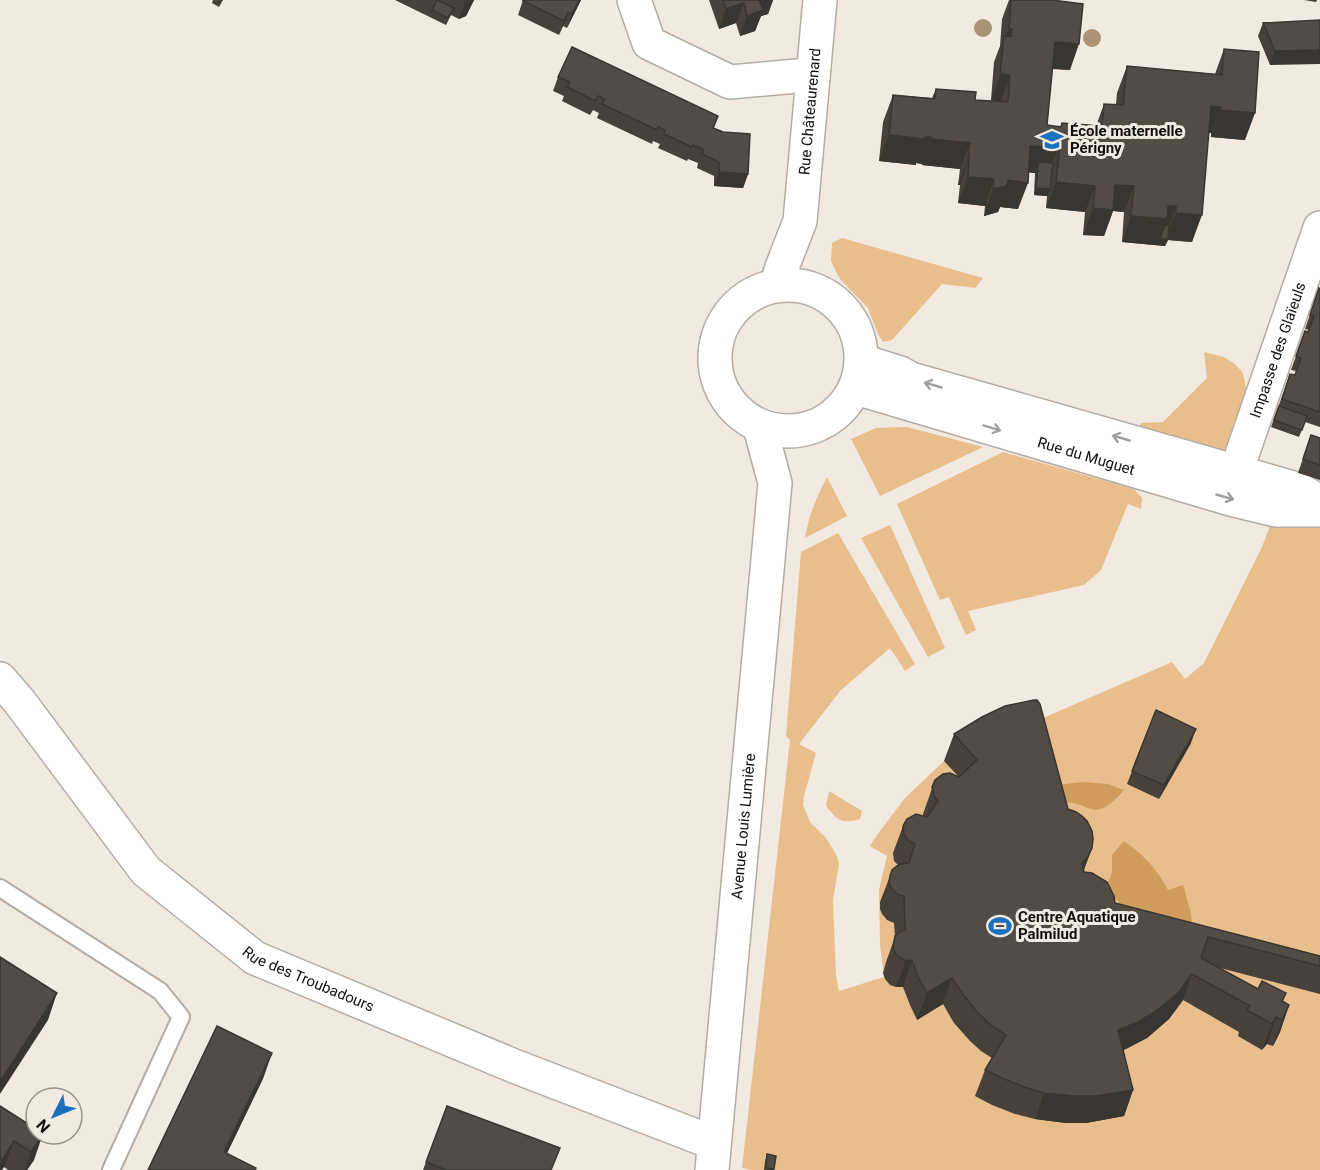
<svg xmlns="http://www.w3.org/2000/svg" width="1320" height="1170" font-family="Roboto,sans-serif">
<style>
.green{fill:#e7be8c}
.water{fill:#d09c5b}
.lines{fill:none;stroke-linecap:round;stroke-linejoin:round}
.service-casing{stroke:#b4aca4;stroke-width:20}
.minor-casing{stroke:#b4aca4;stroke-width:36}
.tertiary-casing{stroke:#b4aca4;stroke-width:36}
.service{stroke:#fff;stroke-width:16}
.minor{stroke:#fff;stroke-width:33}
.tertiary{stroke:#fff;stroke-width:33}
.tree{fill:#aa9374}
.wall{fill:#47413a}
.shaded-wall{fill:#393530}
.building{fill:#524c44;stroke:#393530;stroke-width:1.5}
.oneway{stroke:#a19f9e}
.labels{text-anchor:middle;dominant-baseline:central;stroke-width:6;stroke-linejoin:round;paint-order:stroke}
.street-label{font-size:15px;fill:#13100d;stroke:#f2eae0}
.poi-label{font-size:15px;font-weight:bold;fill:#13100d;stroke:#f2eae0;text-anchor:start}
</style>
<rect width="100%" height="100%" fill="#f2eae0"/>
<!-- green -->
<g class="green">
<polygon points="842,238 983,278 975,288 942,284 892,340 883,342 878,334 868,308 840,279 831,261 832,243"/>
<polygon points="1204,352 1224,357 1235,364 1243,373 1246,388 1228,451 1220,454 1139,427 1141,423 1163,422 1207,378"/>
<polygon points="907,427 983,447 880,496 851,439 876,428"/>
<polygon points="1003,452 1134,489 1142,498 1141,509 1128,504 1101,570 1084,585 968,611 976,630 966,635 949,597 940,600 897,504"/>
<path d="M827 477 847 516 805 538C809 515 816 498 827 477Z"/>
<polygon points="1276,510 1320,510 1320,1170 751,1170 742,1168 790,740 786,736 801,552 838,533 915,664 905,671 890,648 841,690 799,744 816,753 804,796 803,805 810,822 826,838 836,854 839,864 833,900 836,976 839,991 884,977 880,944 879,890 887,856 870,846 877,835 905,798 944,761 1172,662 1185,679 1204,663 1262,547"/>
<polygon points="890,525 945,648 928,657 861,538"/>
<path d="M829 791 862 811 860 819C841 824 838 821 826 806Z"/>
</g>
<!-- water -->
<g class="water">
<path d="M1082 782 1108 784 1124 790C1116 799 1104 813 1091 809 1077 805 1077 801 1061 803L1058 785Z"/>
<path d="M1124 841C1143 854 1157 869 1168 890L1183 885 1191 913 1192 925 1125 914 1118 901 1104 888 1109 881 1112 872V855Z"/>
</g>
<g class="lines">
<!-- service casing -->
<g class="service-casing">
<polyline id="service" points="0,888 160,991 181,1017 111,1170"/>
</g>
<!-- minor casing -->
<g class="minor-casing">
<g id="minor">
<polyline points="634,0 649,43 730,82 797,76 813,77"/>
<polyline points="862,361 900,373 911,379 1300,490 1320,502"/>
<path id="s1" d="M856 388 1234 500 1276 510H1320"/>
<path id="s2" d="M1236 472 1320 228"/>
<path id="s3" d="M0 679 19 701 146 871 255 958 514 1066 714 1143"/>
</g>
</g>
<!-- tertiary casing -->
<g class="tertiary-casing">
<g id="tertiary">
<circle cx="788" cy="358" r="73"/>
<path id="s4" d="M777 285 781 270 800 221 820 0"/>
<path id="s5" d="M712 1170 775 483 760 427"/>
</g>
</g>
<!-- service -->
<use href="#service" class="service"/>
<!-- minor -->
<use href="#minor" class="minor"/>
<!-- tertiary -->
<use href="#tertiary" class="tertiary"/>
</g>
<!-- trees -->
<g class="tree">
<circle cx="983" cy="28" r="9"/>
<circle cx="1092" cy="38" r="9"/>
</g>
<!-- wall -->
<g class="wall">
<polygon points="213,0 223,0 219,7 212,3"/>
<polygon points="395,0 474,0 466,16 459,19 451,15 446,25"/>
<polygon points="523,0 581,0 567,28 563,26 559,35 518,15"/>
<polygon points="709,0 773,0 768,14 761,16 755,31 740,36 736,23 719,29"/>
<polygon points="1009,0 1052,0 1070,70 1052,69 1047,125 1060,127 1062,123 1096,126 1104,104 1116,104 1117,93 1127,66 1215,74 1224,49 1245,140 1211,137 1211,133 1209,133 1192,242 1168,240 1165,246 1122,242 1124,212 1113,211 1104,236 1083,235 1085,212 1046,208 1047,196 1034,195 1035,173 1029,172 1018,209 1000,207 998,212 984,216 985,206 958,203 960,185 958,185 960,169 922,165 922,164 916,163 916,165 879,161 883,122 893,95 932,98 936,89 975,100 1000,102 991,100 994,62 1000,46 1002,19"/>
<polygon points="1304,0 1317,0 1316,2"/>
<polygon points="1320,20 1270,65 1258,36 1263,23"/>
<polygon points="558,77 718,116 714,128 748,174 743,188 714,186 714,176 697,168 698,163 688,159 687,161 658,148 660,144 653,141 652,144 597,118 599,113 593,110 590,115 562,101 564,96 553,91"/>
<polygon points="1319,288 1320,289 1320,427 1305,422 1299,437 1271,427 1290,374 1295,375 1296,371 1291,370 1305,331 1308,332 1309,330 1305,329"/>
<polygon points="1311,435 1320,438 1320,480 1298,473"/>
<polygon points="1156,710 1191,743 1159,799 1127,784"/>
<polygon points="954,734 1068,809 1092,848 1084,870 1084,872 1115,903 1320,956 1320,994 1220,968 1258,989 1286,993 1283,1001 1289,1005 1280,1032 1273,1046 1267,1044 1262,1050 1238,1036 1239,1032 1183,1000 1169,1019 1147,1038 1123,1050 1133,1090 1124,1116 1086,1123 1066,1123 1035,1119 1015,1114 992,1105 975,1096 985,1070 992,1058 981,1051 970,1041 954,1023 943,1004 917,1020 910,1005 903,987 896,987 890,985 885,979 883,973 886,962 895,937 894,923 887,920 882,914 880,909 880,902 890,876 898,865 894,861 893,853 903,826 923,816 923,814 935,780 958,776 944,761"/>
<polygon points="0,1106 36,1129 34,1160 27,1170 8,1170 4,1167 2,1170 0,1170"/>
<polygon points="447,1106 552,1170 423,1170"/>
<polygon points="767,1154 776,1156 774,1170 764,1170 765,1161"/>
</g>
<!-- shaded-wall -->
<g class="shaded-wall">
<polygon points="466,0 474,0 466,16 459,19"/>
<polygon points="579,0 581,0 567,28 572,14"/>
<polygon points="758,0 773,0 768,14 761,16 755,31 740,36 747,16"/>
<polygon points="744,3 736,23 719,29 726,9"/>
<polygon points="568,12 563,26 559,35 564,21"/>
<polygon points="1009,29 1012,29 1002,55 1003,45"/>
<polygon points="1055,42 1079,44 1070,70 1045,68"/>
<polygon points="1320,50 1320,64 1270,65 1275,51"/>
<polygon points="1000,74 1010,75 1000,102 991,100"/>
<polygon points="1211,106 1221,107 1211,133 1202,132"/>
<polygon points="1220,110 1255,113 1245,140 1211,137"/>
<polygon points="889,135 931,137 922,164 916,163 916,165 879,161"/>
<polygon points="931,139 970,143 960,169 922,165"/>
<polygon points="1045,143 1060,144 1050,170 1038,166 1035,173 1021,172 1030,146"/>
<polygon points="969,158 960,185 958,185 968,159"/>
<polygon points="719,172 748,174 743,188 714,186"/>
<polygon points="968,177 994,179 985,206 958,203"/>
<polygon points="1008,180 1028,183 1018,209 1000,207 998,212 984,216 993,189"/>
<polygon points="1056,182 1095,186 1085,212 1046,208"/>
<polygon points="1115,185 1134,186 1124,212 1113,211 1104,236 1083,235 1093,208"/>
<polygon points="1036,188 1050,189 1047,196 1034,195"/>
<polygon points="1168,206 1176,206 1167,232 1166,239 1176,213 1202,215 1192,242 1168,240 1165,246 1122,242 1131,216"/>
<polygon points="1196,729 1191,743 1159,799 1164,785"/>
<polygon points="1092,848 1082,874 1082,863"/>
<polygon points="912,960 903,987 896,987 906,961"/>
<polygon points="1192,974 1183,1000 1169,1019 1147,1038 1128,1048 1109,1057 1118,1030"/>
<polygon points="952,978 943,1004 917,1020 927,993"/>
<polygon points="57,993 48,1020 0,1094 0,1082"/>
<polygon points="1289,1005 1280,1032 1273,1046 1282,1020"/>
<polygon points="1276,1017 1267,1044 1262,1050 1272,1024"/>
<polygon points="272,1053 263,1079 219,1170 224,1152"/>
<polygon points="1133,1090 1124,1116 1086,1123 1066,1123 1035,1119 1044,1093"/>
<polygon points="43,1134 34,1160 27,1170 25,1170 31,1152"/>
<polygon points="14,1141 4,1167 2,1170 0,1170 0,1165 2,1160"/>
</g>
<!-- building -->
<g class="building">
<polygon points="437,0 454,8 448,18 432,10"/>
<polygon points="523,0 579,0 572,14 568,12 564,21 523,1"/>
<polygon points="723,0 759,0 763,10 747,16 744,3 726,9"/>
<polygon points="1011,0 1052,0 1083,4 1079,44 1055,42 1047,125 1061,127 1062,123 1102,126 1104,104 1123,105 1127,66 1222,75 1224,49 1259,52 1255,113 1220,110 1221,107 1211,106 1202,215 1176,213 1176,206 1168,206 1167,219 1131,216 1134,186 1115,185 1113,210 1093,208 1095,186 1056,182 1060,144 1045,143 1045,147 1030,146 1028,183 1008,180 1007,186 993,189 994,179 968,177 969,158 968,159 970,143 931,139 931,137 925,137 925,139 889,135 893,95 935,99 936,89 976,92 975,100 1008,102 1010,75 1000,74 1004,36 1011,36 1012,29 1009,29"/>
<polygon points="1320,20 1320,50 1275,51 1263,23"/>
<polygon points="572,47 718,116 713,128 723,132 750,134 748,174 719,172 719,162 702,154 703,149 693,145 692,147 664,134 665,130 658,127 657,130 602,104 605,99 598,96 595,101 567,87 570,82 558,77"/>
<polygon points="1039,162 1053,163 1050,189 1036,188 1038,166"/>
<polygon points="1165,225 1169,225 1168,239 1160,239"/>
<polygon points="1319,288 1320,289 1320,412 1282,399 1290,374 1295,375 1301,358 1296,356 1305,331 1308,332 1314,316 1310,315"/>
<polygon points="1279,406 1307,416 1302,430 1274,420"/>
<polygon points="1311,435 1320,438 1320,465 1303,459"/>
<polygon points="1034,700 1037,700 1040,704 1068,809 1076,812 1082,816 1087,821 1092,831 1093,839 1092,848 1088,856 1082,863 1084,872 1092,873 1107,882 1114,896 1115,903 1320,956 1320,966 1208,937 1201,958 1258,989 1262,981 1286,993 1282,1001 1289,1005 1282,1020 1276,1017 1272,1024 1247,1010 1250,1006 1192,974 1178,993 1156,1011 1138,1022 1118,1030 1133,1090 1096,1096 1075,1096 1044,1093 1024,1087 1002,1078 985,1070 1006,1035 991,1025 979,1014 964,996 952,978 927,993 919,979 912,960 906,961 900,958 895,953 893,947 895,936 901,931 905,930 904,896 897,894 891,888 889,883 890,876 892,870 897,866 901,864 909,863 915,844 909,841 904,835 903,826 907,819 916,814 927,817 938,801 934,796 932,787 935,780 943,774 950,773 959,777 977,760 954,734 982,717 1005,706"/>
<polygon points="1156,710 1196,729 1164,785 1132,771"/>
<polygon points="0,957 57,993 0,1082"/>
<polygon points="217,1026 272,1053 224,1152 256,1168 255,1170 148,1170"/>
<polygon points="0,1106 36,1129 36,1134 43,1134 31,1152 14,1141 2,1160 0,1159"/>
<polygon points="447,1106 560,1148 551,1170 446,1170 426,1162"/>
<polygon points="767,1154 776,1156 774,1169 766,1168"/>
</g>
<!-- one-way arrows -->
<defs><path id="oneway-shaft" d="M-6 0H5M1.5-3L5.5 0L1.5 3" fill="none" stroke-width="1.6" stroke-linecap="round" stroke-linejoin="round" transform="scale(1.5)"/></defs>
<g class="oneway">
<use href="#oneway-shaft" transform="translate(933 385) rotate(-164)"/>
<use href="#oneway-shaft" transform="translate(992 428) rotate(17)"/>
<use href="#oneway-shaft" transform="translate(1121 438) rotate(-164)"/>
<use href="#oneway-shaft" transform="translate(1225 497) rotate(16)"/>
</g>
<!-- icons -->
<defs>
<g id="school-bare" transform="scale(1.8)"><path d="M0-5L7-2L0 1L-7-2ZM-4 1L0 2.5L4 1V4Q0 6-4 4Z" fill="#1c71bf" stroke="#f2eae0" stroke-width="2.5" paint-order="stroke"/></g>
<g id="stadium-bare" transform="scale(1.8)"><path d="M0-5a6.5 5 0 1 0 0 10a6.5 5 0 1 0 0-10ZM-3.5-1.8h7v3.6h-7Z" fill="#1c71bf" stroke="#f2eae0" stroke-width="2.5" paint-order="stroke"/></g>
</defs>
<g fill-rule="evenodd">
<use href="#school-bare" x="1052" y="140"/>
<use href="#stadium-bare" x="1000" y="926"/>
</g>
<g class="labels">
<!-- street labels -->
<g class="street-label">
<text stroke="none"><textPath href="#s4" startOffset="178">Rue Châteaurenard</textPath></text>
<text stroke="none"><textPath href="#s2" startOffset="129">Impasse des Glaïeuls</textPath></text>
<text stroke="none"><textPath href="#s1" startOffset="240">Rue du Muguet</textPath></text>
<text stroke="none"><textPath href="#s5" startOffset="345">Avenue Louis Lumière</textPath></text>
<text stroke="none"><textPath href="#s3" startOffset="438">Rue des Troubadours</textPath></text>
</g>
<!-- poi labels -->
<g class="poi-label">
<text x="1070" y="131">École maternelle<tspan x="1070" dy="17">Périgny</tspan></text>
<text x="1018" y="917">Centre Aquatique<tspan x="1018" dy="17">Palmilud</tspan></text>
</g>
</g>
<!-- north arrow -->
<g transform="translate(54 1116) rotate(227)"><circle r="28" fill="#f2eae0" stroke="#99938c" stroke-width="1.5"/>
<path d="M0-4.5L10 22L0 15L-10 22Z" fill="#1c71bf"/>
<text y="-9" font-size="16" font-weight="bold" text-anchor="middle" fill="#13100d">N</text>
</g>
</svg>
